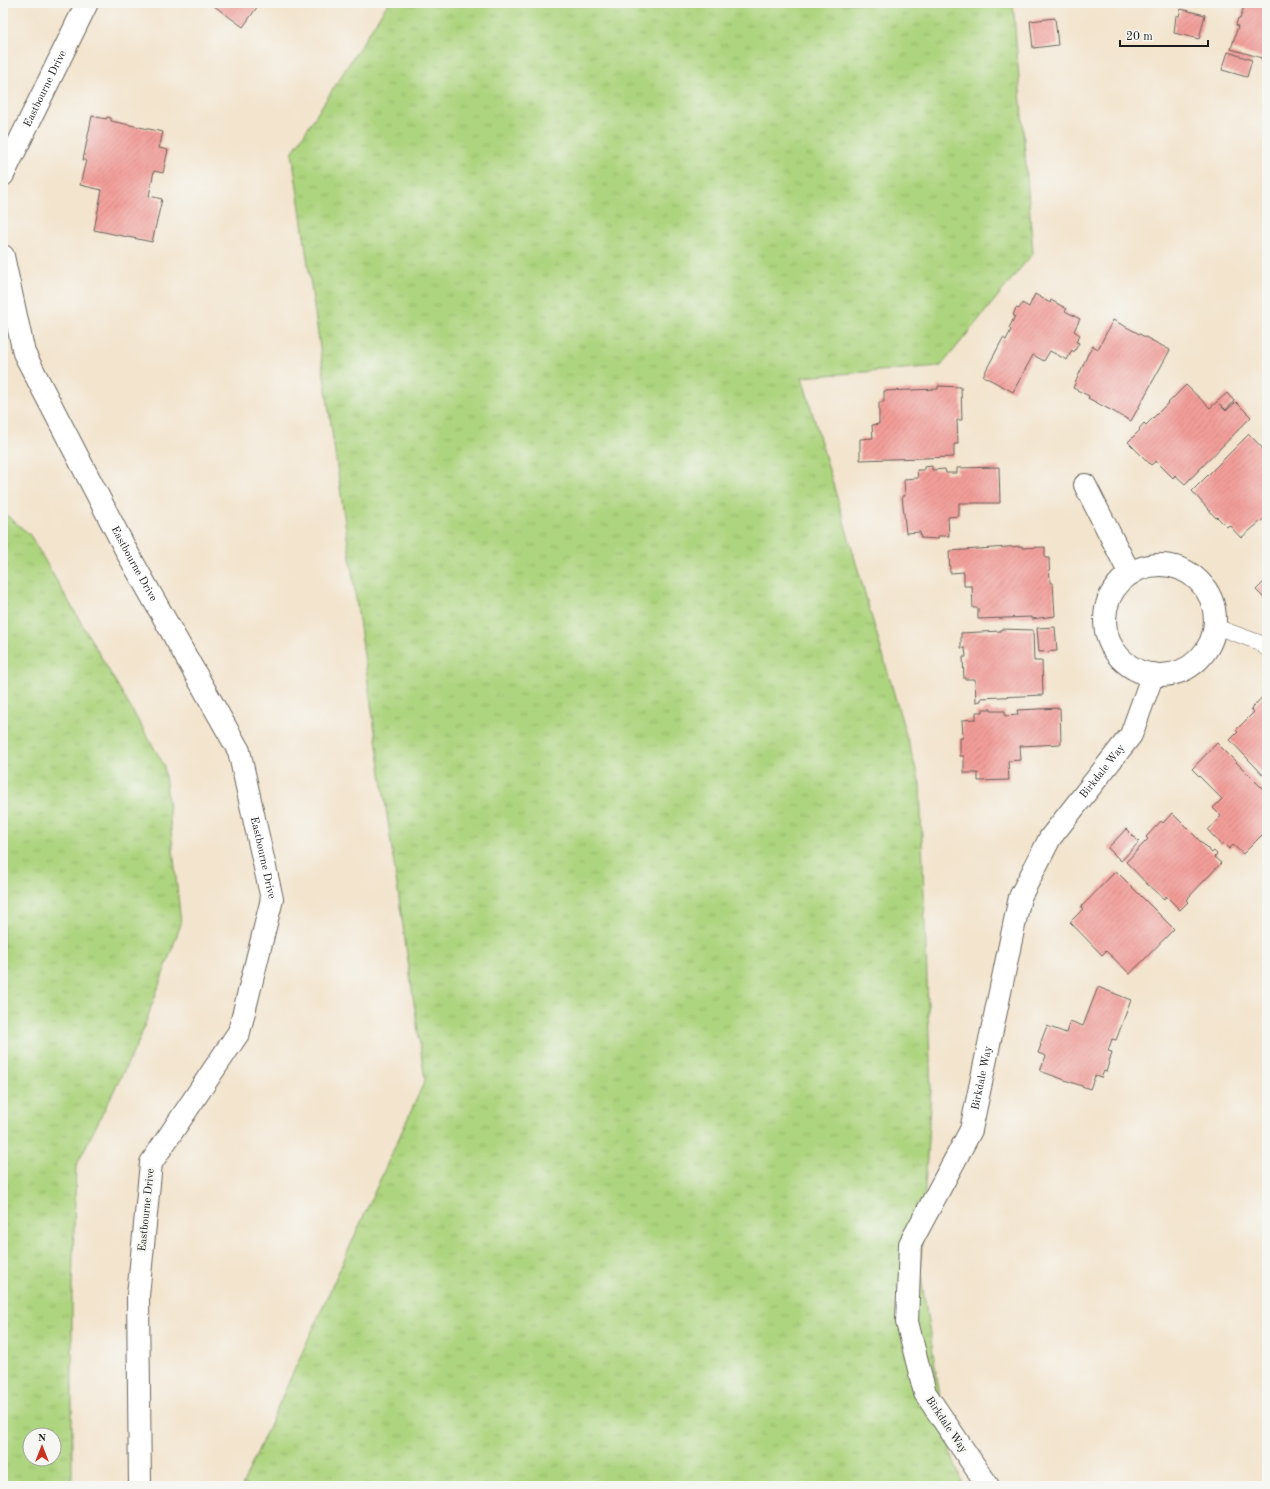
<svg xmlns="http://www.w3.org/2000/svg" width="1270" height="1489" font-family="'Old Standard TT',serif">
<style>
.grass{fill:url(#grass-tufts);stroke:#64784d;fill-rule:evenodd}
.building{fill:url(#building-hatch)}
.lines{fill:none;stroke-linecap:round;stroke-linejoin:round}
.service-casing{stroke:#67625a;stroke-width:16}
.minor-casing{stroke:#67625a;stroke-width:24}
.service{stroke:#fff;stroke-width:15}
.minor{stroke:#fff;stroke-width:22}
.labels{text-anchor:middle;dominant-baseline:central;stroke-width:4;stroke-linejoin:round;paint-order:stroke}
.street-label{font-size:11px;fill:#1c1c1c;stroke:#f6f6f2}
</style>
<defs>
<pattern id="grass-tufts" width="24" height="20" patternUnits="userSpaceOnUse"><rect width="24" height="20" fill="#add47e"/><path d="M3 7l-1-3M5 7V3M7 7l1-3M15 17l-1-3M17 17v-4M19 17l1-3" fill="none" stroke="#94b56c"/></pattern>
<pattern id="building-hatch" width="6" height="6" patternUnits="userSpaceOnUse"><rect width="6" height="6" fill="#f29c98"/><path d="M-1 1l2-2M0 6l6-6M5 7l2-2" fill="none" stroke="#cf8682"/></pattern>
</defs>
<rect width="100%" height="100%" fill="#f6f6f2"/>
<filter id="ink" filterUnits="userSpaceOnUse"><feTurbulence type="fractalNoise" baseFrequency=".025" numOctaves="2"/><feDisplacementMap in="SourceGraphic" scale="8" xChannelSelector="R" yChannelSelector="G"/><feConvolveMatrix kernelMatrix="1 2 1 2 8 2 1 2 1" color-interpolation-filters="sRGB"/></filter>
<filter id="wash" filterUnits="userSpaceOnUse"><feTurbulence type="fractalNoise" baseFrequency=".012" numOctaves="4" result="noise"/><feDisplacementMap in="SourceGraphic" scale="16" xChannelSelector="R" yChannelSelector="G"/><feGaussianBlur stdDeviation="0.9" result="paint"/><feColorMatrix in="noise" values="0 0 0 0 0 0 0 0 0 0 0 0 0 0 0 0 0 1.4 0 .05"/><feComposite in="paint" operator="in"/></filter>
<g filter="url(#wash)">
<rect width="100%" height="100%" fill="#f3e4cd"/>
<!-- grass -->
<g class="grass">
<polygon points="388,3 1013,3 1033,253 941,366 802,377 920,783 931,1090 920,1271 947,1441 963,1486 242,1486 425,1080 292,153"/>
<path d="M3 512 30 535 164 765 181 924 139 1041 76 1166 72 1288V1486H3ZM30 1435H54V1459H30Z"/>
</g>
<g id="blocks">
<!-- building -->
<g class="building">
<polygon points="210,3 260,3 243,27"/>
<polygon points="1245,3 1267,3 1267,62 1261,60 1262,58 1231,49 1238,26 1236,25 1238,18 1240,19"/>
<polygon points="1181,9 1205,15 1199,39 1174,33 1176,16 1179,16"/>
<polygon points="1055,18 1058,45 1033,48 1030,21"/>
<polygon points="1228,52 1252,60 1247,77 1222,70"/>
<polygon points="92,116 106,119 107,117 111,118 111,121 163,132 159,148 168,150 163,173 154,171 149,196 162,199 152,242 94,230 102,190 80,185 86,160 83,160"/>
<polygon points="1035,294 1050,303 1051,300 1067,309 1065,311 1080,319 1074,331 1080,335 1076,342 1079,343 1074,352 1072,350 1067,360 1050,351 1044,361 1033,355 1013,392 983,376 1003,338 1006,340 1011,330 1009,328 1015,316 1013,315 1016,308 1019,309 1022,303 1029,307"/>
<polygon points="1113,320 1170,350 1131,421 1088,398 1089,396 1073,388 1088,354 1093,346 1098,349"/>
<polygon points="1186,385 1210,408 1227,393 1234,401 1226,410 1219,404 1226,411 1236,402 1251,417 1185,484 1175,475 1173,478 1156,461 1151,465 1128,442 1140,430 1139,429 1144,423 1146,425"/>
<polygon points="938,386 961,387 962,420 957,420 958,444 954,444 954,457 860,460 860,439 873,438 872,425 879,424 879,402 884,402 884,391 938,389"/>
<polygon points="1249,434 1267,453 1267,516 1241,538 1229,525 1227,527 1217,517 1216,518 1192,491"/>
<polygon points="932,466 932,470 945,469 946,473 957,473 957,468 999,467 1000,503 959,503 959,516 948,517 949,536 938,536 938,539 921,538 920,532 906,533 902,496 905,496 904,479 918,478 917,470 924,470 924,467"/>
<polygon points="1022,546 1022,548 1045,547 1045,558 1049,558 1050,583 1053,583 1055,616 1032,619 1032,617 978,619 978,608 973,608 972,586 964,586 964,572 950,573 949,551"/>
<polygon points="1267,579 1267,601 1256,590"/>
<polygon points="1055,627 1057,651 1039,652 1037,628"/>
<polygon points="1001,629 1033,630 1034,661 1042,661 1043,695 981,698 981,701 976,702 975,679 964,679 963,657 966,657 965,648 961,648 961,633 1001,631"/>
<polygon points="1267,692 1267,779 1230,740 1238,732 1236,730 1254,712 1251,709"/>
<polygon points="1060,708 1061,744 1020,746 1021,760 1008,761 1009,780 978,781 978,773 964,773 964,756 960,756 960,738 963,738 962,720 976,719 976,712 983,712 983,709 991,709 991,711 1005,711 1005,716 1018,715 1017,710"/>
<polygon points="1217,743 1266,792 1267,791 1267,830 1243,854 1233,845 1229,849 1223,843 1221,845 1208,830 1221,816 1213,808 1222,799 1192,769"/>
<polygon points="1172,813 1212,853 1214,851 1217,854 1214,857 1221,863 1186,900 1188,902 1180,910 1166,896 1164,899 1148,885 1126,862 1148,839 1146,837 1161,821 1163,823"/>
<polygon points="1126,829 1139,842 1121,861 1108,848"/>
<polygon points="1116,871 1174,929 1130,974 1106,951 1102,955 1070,922 1083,909 1081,907"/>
<polygon points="1098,987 1131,1000 1116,1040 1112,1039 1108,1051 1112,1052 1106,1072 1104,1071 1101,1078 1095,1076 1090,1089 1040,1071 1046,1056 1038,1053 1041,1045 1040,1044 1047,1026 1066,1033 1070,1021 1083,1026"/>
</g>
</g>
</g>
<g filter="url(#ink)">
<use href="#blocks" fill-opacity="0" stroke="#67625a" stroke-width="1"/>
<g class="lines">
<!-- service casing -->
<g class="service-casing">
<polyline id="service" points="1214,626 1258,642 1267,649"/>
</g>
<!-- minor casing -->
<g class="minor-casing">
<g id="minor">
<path id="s1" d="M3 175 87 3"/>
<path id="s2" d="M3 256 24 353 128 554 239 751 272 899 239 1032 151 1163 138 1296 140 1486"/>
<polyline points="1085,485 1130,574"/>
<circle cx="1160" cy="620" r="55"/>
<path id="s3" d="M988 1486 925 1393 907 1322 910 1244 971 1130 1020 897 1050 838 1131 735 1153 674"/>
</g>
</g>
<!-- service -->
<use href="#service" class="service"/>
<!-- minor -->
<use href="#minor" class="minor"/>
</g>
</g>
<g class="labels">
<!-- street labels -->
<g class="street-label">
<text stroke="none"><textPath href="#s1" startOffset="96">Eastbourne Drive</textPath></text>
<text stroke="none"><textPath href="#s2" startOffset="337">Eastbourne Drive</textPath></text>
<text stroke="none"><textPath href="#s3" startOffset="782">Birkdale Way</textPath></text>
<text stroke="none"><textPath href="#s2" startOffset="661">Eastbourne Drive</textPath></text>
<text stroke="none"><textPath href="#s3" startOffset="446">Birkdale Way</textPath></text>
<text transform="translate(147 1210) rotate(-84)">Eastbourne Drive</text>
<text transform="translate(946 1425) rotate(56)">Birkdale Way</text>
</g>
</g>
<!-- margin -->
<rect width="1270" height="1489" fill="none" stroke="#f6f6f2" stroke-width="16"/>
<!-- north arrow -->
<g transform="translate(42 1447)"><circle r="19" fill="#f6f6f2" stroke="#9f9f9c"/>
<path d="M0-3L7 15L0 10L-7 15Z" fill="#c8321e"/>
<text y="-6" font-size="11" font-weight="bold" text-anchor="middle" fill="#1c1c1c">N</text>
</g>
<!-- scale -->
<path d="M1120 40v6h88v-6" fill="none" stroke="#1c1c1c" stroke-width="2"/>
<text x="1126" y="40" font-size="12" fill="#1c1c1c" stroke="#f6f6f2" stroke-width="3" paint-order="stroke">20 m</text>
</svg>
